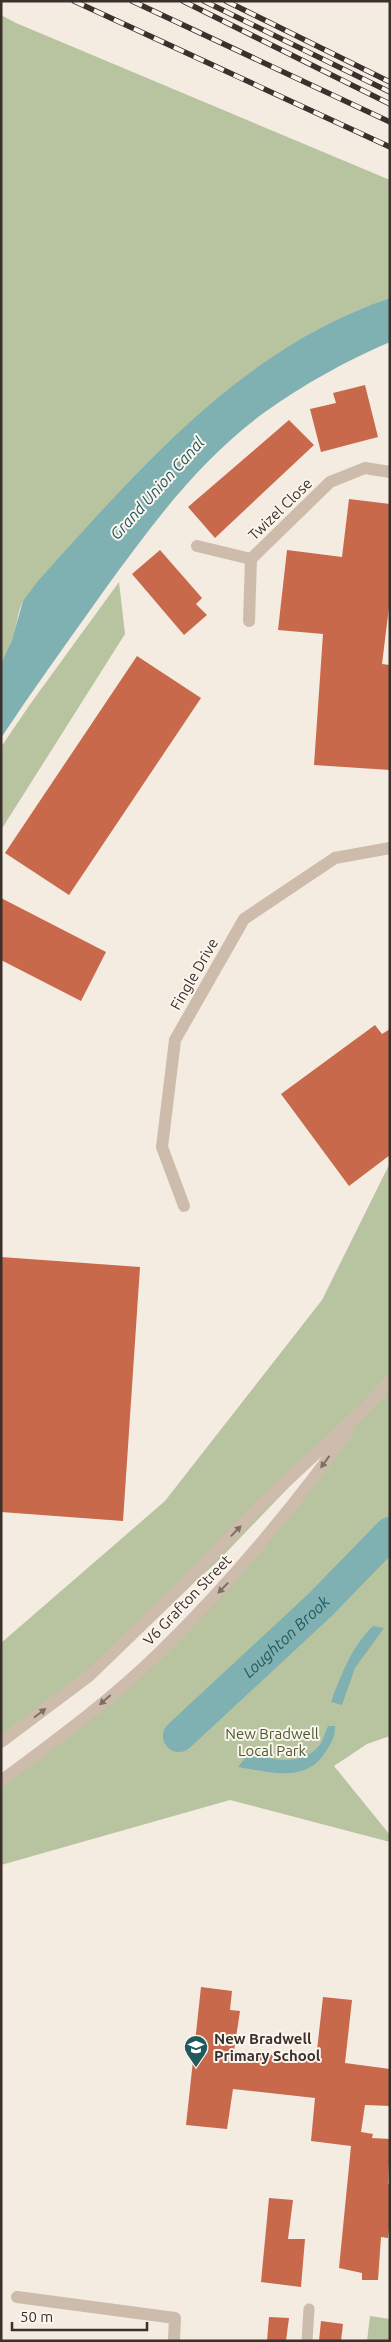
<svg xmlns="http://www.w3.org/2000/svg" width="391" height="2342" font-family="Ubuntu,sans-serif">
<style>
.green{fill:#b8c4a0}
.water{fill:#7fb0b2}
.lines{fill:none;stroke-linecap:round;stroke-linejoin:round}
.river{stroke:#7fb0b2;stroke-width:32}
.building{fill:#c8694b}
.pedestrian{stroke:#cdbbac;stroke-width:11}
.minor{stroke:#cdbbac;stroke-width:12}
.tertiary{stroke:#cdbbac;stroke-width:12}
.rail-casing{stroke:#3b302b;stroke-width:5.5}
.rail{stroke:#fbf5ee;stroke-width:4;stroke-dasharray:11;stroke-linecap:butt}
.oneway{fill:#7d6f65}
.labels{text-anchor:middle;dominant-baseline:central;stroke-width:4;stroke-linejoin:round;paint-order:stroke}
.street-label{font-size:15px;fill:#3b302b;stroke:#fbf5ee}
.park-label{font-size:15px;fill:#4a5a2e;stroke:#fbf5ee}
.poi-label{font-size:15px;font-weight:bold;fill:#3b302b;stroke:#fbf5ee;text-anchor:start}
.water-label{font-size:16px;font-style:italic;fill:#1f5a5e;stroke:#fbf5ee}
</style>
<rect width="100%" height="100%" fill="#f4ebe1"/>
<!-- green -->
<g class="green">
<path d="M1 15 16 23 390 180V298C265 340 182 427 95 522 73 547 44 573 24 600 17 610 17 628 12 640 9 648 5 656 1 664Z"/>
<polygon points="119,582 125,634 1,830 1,747 31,703"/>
<polygon points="390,1163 390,1736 367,1744 334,1766 390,1835 390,1842 230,1800 1,1865 1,1781 84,1719 229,1583 361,1412 216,1563 89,1676 1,1742 1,1643 165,1501 322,1300"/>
<polygon points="370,2316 390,2319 390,2341 367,2341"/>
</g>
<!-- water -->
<g class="water">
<path d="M390 298V342C346 361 304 384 265 412 198 461 151 526 103 592 69 640 34 688 1 738V664L12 640 23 601 38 581C139 469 243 347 390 298Z"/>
<path d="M373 1626 384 1628 355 1668 342 1705 331 1702C341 1675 352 1646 373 1626Z"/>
<path d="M328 1726H335C335 1737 332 1742 326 1751 307 1784 269 1772 238 1767L249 1753C270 1759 300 1767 318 1747 323 1742 325 1732 328 1726Z"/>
</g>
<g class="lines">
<!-- river -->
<path class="river" id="s1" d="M179 1736 320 1605 390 1533"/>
</g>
<!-- building -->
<g class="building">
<polygon points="365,385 378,437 321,452 310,409 336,403 333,393"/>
<polygon points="289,420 314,445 215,538 188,507"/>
<polygon points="349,499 390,504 390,599 382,664 390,665 390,770 314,765 323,634 278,630 287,550 342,557"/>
<polygon points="160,550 202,598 196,604 207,615 184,635 132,574"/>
<polygon points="137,656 201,698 69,895 5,853"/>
<polygon points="1,898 106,952 81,1001 1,960"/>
<polygon points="375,1025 382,1034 390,1029 390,1155 349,1186 281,1094"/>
<polygon points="1,1257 140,1267 123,1521 1,1512"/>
<polygon points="201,1987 232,1991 230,2010 240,2011 234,2051 316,2059 323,1997 352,2000 345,2063 390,2069 390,2106 365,2105 361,2132 373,2134 372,2138 390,2139 388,2184 390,2184 390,2218 388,2238 381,2237 378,2280 362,2280 362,2273 339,2268 351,2146 311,2141 315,2098 233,2089 227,2129 186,2125"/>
<polygon points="269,2198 293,2200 288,2239 305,2239 301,2287 261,2282"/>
<polygon points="269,2317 289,2318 286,2341 267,2341"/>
<polygon points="321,2321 343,2324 341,2341 319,2341"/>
</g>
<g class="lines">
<!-- pedestrian -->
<polyline class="pedestrian" points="307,2341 309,2309"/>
<!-- minor -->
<g class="minor">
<polyline points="197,546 251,559"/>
<polyline points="249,621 251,559 330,482 365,468 390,472"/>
<polyline points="184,1206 162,1147 175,1040 244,919 335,858 390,848"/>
<polyline points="17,2297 175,2318 174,2341"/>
</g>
<!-- tertiary -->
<g class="tertiary">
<polyline points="1,1742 89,1676 178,1590 264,1502 364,1409 390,1381"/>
<path d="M1 1781C56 1740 111 1700 160 1652 230 1584 290 1511 347 1433"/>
</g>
<!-- rail casing -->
<g class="rail-casing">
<g id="rail">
<polyline points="74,1 390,147"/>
<polyline points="132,1 390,122"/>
<polyline points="183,1 390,104"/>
<polyline points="204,1 390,92"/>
<polyline points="226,1 390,82"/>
</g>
</g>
<!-- rail -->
<use href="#rail" class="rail"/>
</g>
<!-- one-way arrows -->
<defs><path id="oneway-solid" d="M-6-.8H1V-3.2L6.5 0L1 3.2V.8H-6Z" transform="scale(1.25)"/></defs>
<g class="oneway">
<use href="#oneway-solid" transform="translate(325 1462) rotate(126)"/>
<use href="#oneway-solid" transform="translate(236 1531) rotate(-46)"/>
<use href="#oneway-solid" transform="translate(223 1588) rotate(134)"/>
<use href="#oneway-solid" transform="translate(105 1700) rotate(139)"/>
<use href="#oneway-solid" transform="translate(40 1713) rotate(-37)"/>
</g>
<!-- icons -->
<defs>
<g id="school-pin" transform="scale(1.25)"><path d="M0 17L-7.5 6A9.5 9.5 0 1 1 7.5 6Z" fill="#1f5a5e" stroke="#fbf5ee"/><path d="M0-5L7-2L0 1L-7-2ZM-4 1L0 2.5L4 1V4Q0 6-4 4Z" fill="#fff"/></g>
</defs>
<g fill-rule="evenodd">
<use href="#school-pin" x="196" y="2047"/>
</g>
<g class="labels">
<!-- street labels -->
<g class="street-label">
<text transform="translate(280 509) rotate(-44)">Twizel Close</text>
<text transform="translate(194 974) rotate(-60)">Fingle Drive</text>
<text transform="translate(187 1600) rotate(-46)">V6 Grafton Street</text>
</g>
<!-- park labels -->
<g class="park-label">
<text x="272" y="1733">New Bradwell<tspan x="272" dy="17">Local Park</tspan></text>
</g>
<!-- poi labels -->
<g class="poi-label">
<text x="214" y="2038">New Bradwell<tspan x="214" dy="17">Primary School</tspan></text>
</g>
<!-- water labels -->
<g class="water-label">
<text transform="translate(157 488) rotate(-48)">Grand Union Canal</text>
<text stroke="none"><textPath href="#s1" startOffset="146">Loughton Brook</textPath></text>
</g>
</g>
<!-- border -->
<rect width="391" height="2342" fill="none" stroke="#3b302b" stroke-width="5"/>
<!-- scale -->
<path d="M12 2322v8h135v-8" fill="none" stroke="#3b302b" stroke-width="2.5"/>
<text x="20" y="2322" font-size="15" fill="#3b302b" stroke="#fbf5ee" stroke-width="4" paint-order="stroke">50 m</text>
</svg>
